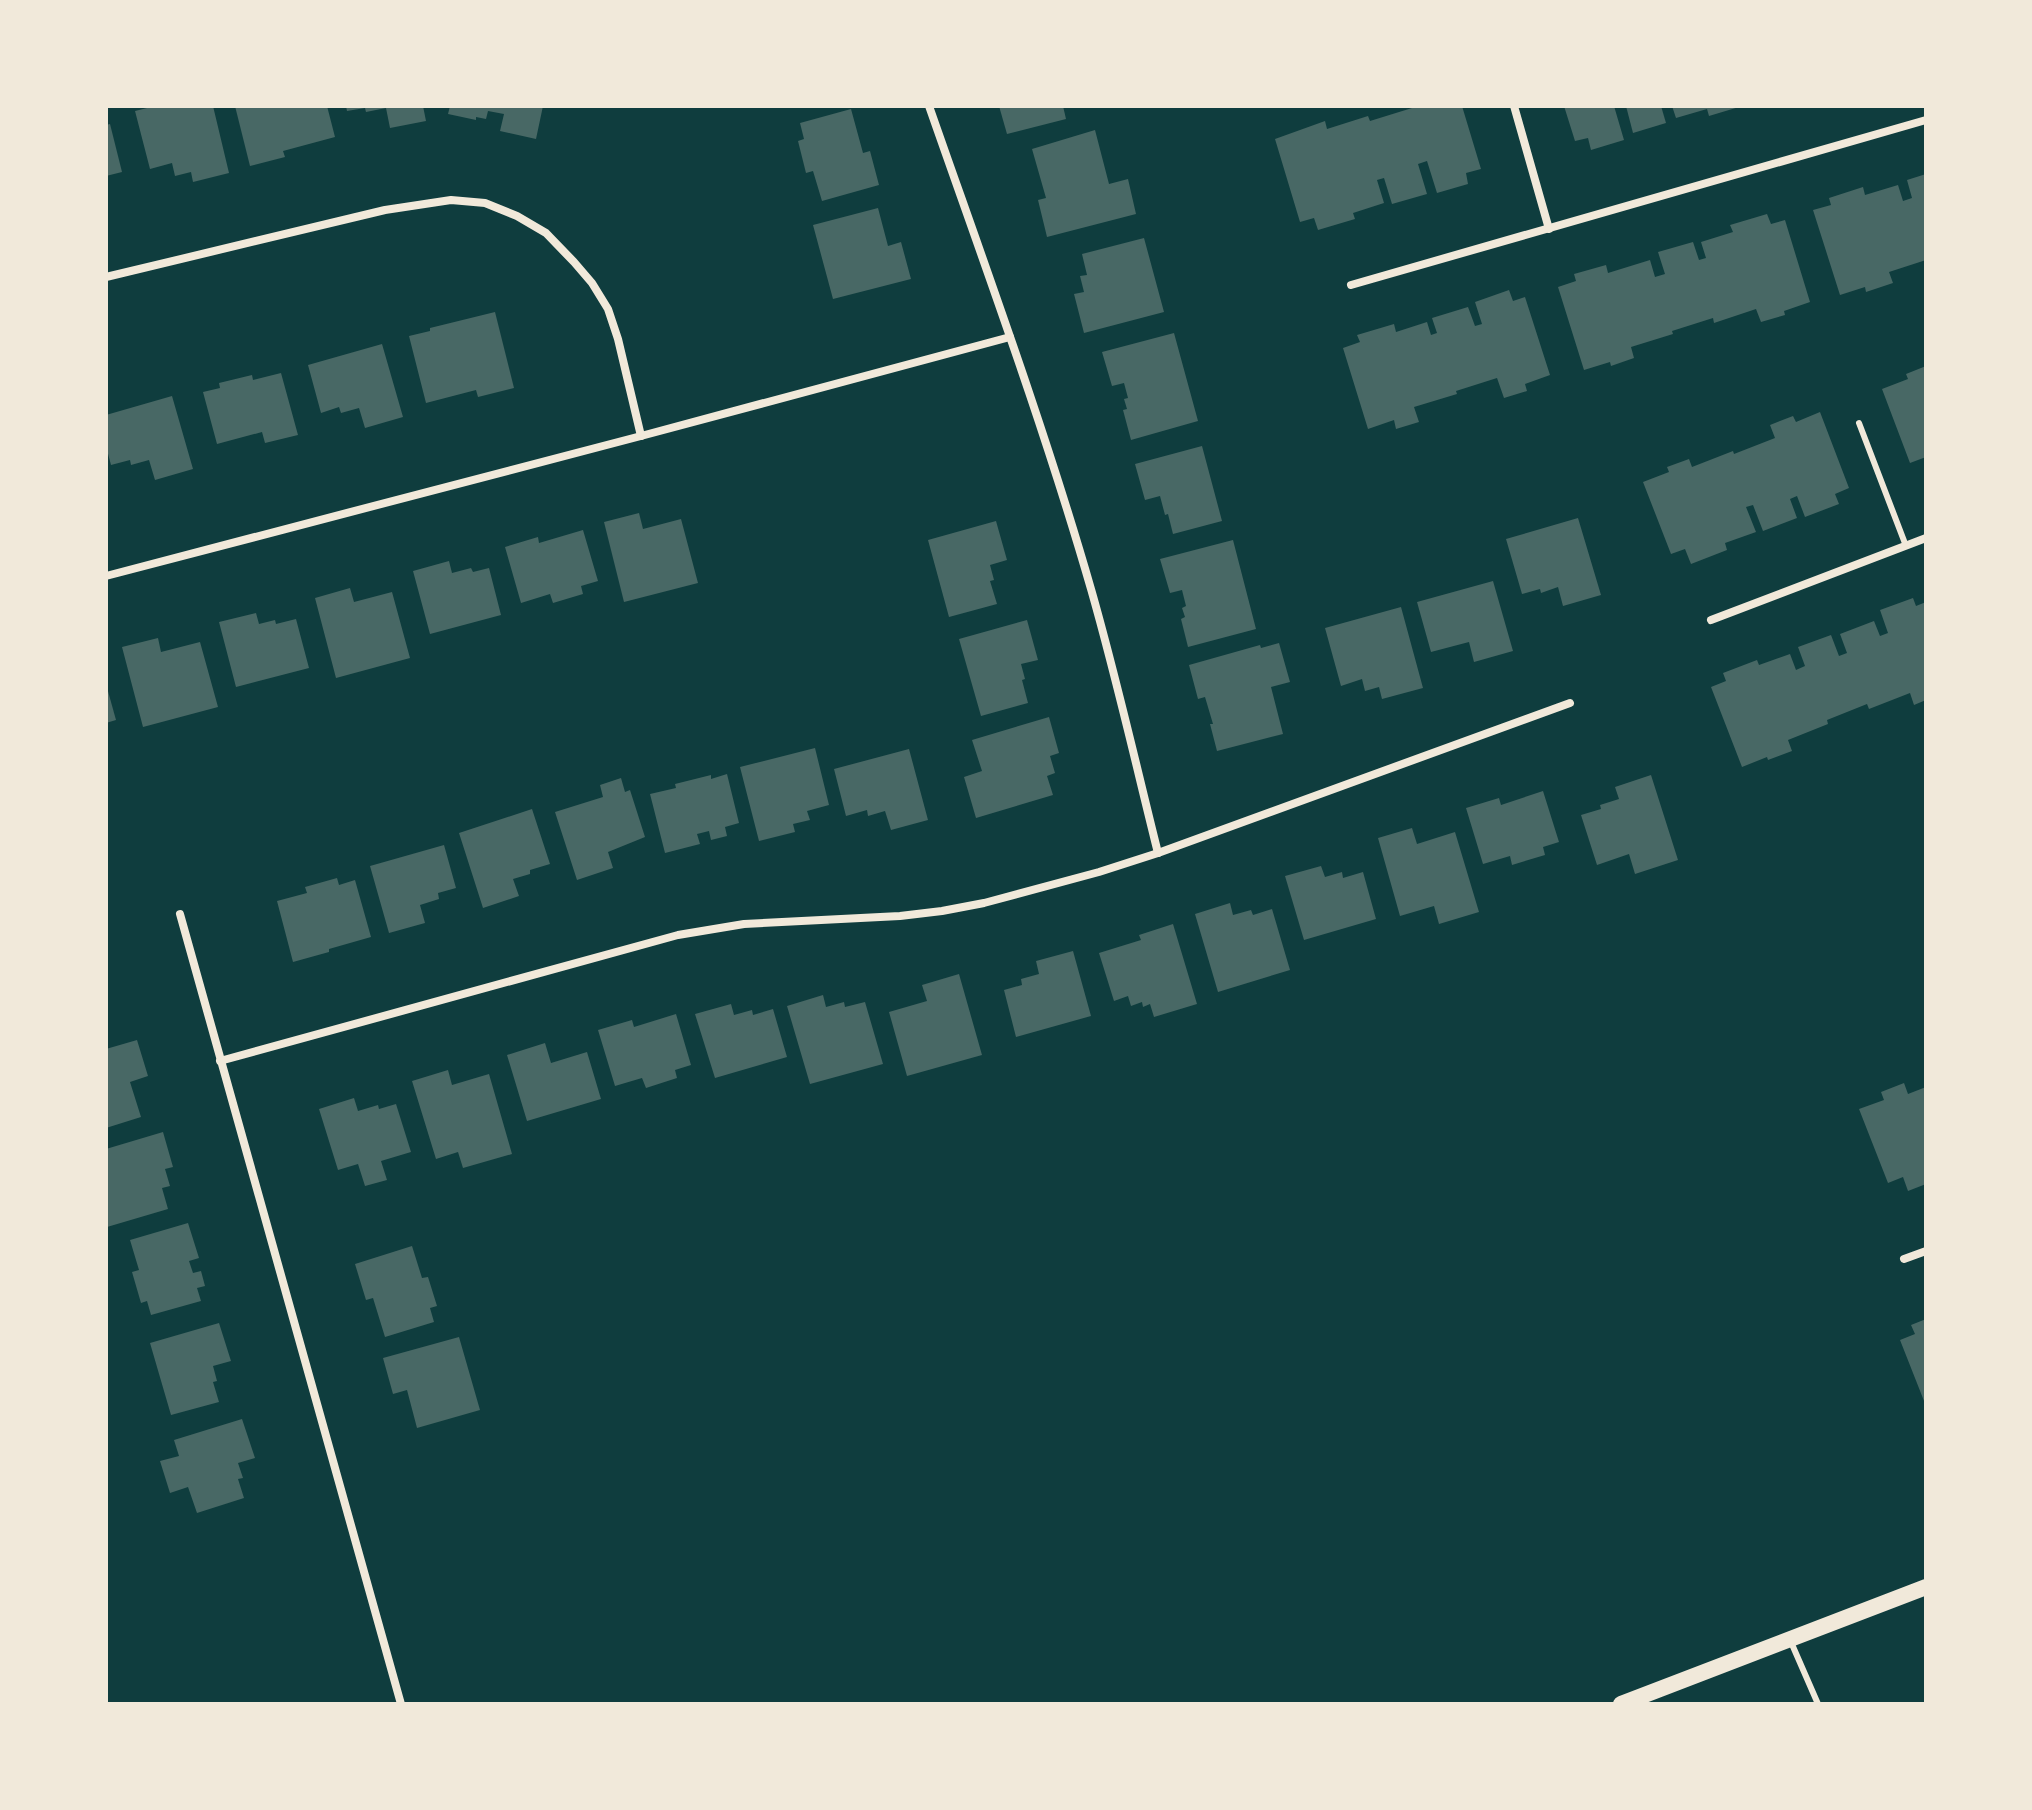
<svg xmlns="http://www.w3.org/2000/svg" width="2032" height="1810" font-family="Manrope,sans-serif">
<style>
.building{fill:#486865}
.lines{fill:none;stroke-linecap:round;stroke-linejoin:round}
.service{stroke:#f1e9da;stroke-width:6}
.minor{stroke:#f1e9da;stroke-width:8}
.secondary{stroke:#f1e9da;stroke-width:16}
</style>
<rect width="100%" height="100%" fill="#0f3d3e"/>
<!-- building -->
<g class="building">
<polygon points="155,106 213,106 229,173 193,182 191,172 175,176 172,163 150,169 135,111"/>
<polygon points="235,106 327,106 335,137 283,151 285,157 250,166"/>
<polygon points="346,106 423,106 426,121 390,128 386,108 366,112 365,108 347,111"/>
<polygon points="450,106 543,106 536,139 500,131 504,114 488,111 486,119 476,117 476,120 448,114"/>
<polygon points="999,106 1063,106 1066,119 1007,134"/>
<polygon points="1411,106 1462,106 1481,169 1466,173 1468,184 1437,193 1427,161 1418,164 1427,194 1392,204 1384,178 1377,180 1384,203 1353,213 1355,219 1318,230 1314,218 1300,222 1275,139 1325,121 1327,129 1368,116 1370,121 1412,108"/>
<polygon points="1564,106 1614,106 1624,140 1591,150 1588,138 1575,141"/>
<polygon points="1626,106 1661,106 1666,123 1633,133"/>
<polygon points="1672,106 1739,106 1739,107 1709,116 1707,109 1676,118"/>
<polygon points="851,109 863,153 870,151 879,185 822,201 813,171 806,173 798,141 804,139 800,123"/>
<polygon points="110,124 122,172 106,176 106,125"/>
<polygon points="1095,130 1109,184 1128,179 1136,214 1047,237 1038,200 1046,198 1032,149"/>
<polygon points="1926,174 1926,260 1889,272 1893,283 1866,292 1865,287 1840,295 1813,210 1831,205 1829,198 1863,187 1865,195 1898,185 1903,201 1912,198 1907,180"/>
<polygon points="878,208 888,246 901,242 911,279 833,299 813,225"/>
<polygon points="1767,214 1771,224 1785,220 1810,302 1784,311 1785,315 1761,322 1756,309 1714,323 1713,318 1672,331 1673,334 1631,347 1634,358 1611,366 1610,362 1584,370 1558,287 1576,281 1574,274 1606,265 1608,273 1650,260 1655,277 1665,274 1658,252 1693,242 1699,260 1706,258 1701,242 1733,232 1730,225"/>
<polygon points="1144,238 1164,312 1084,333 1074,294 1084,292 1080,276 1087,275 1082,254"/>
<polygon points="1509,290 1513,301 1525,297 1550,375 1525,384 1527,391 1504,398 1497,378 1456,391 1457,394 1414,407 1419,422 1396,429 1394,420 1368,429 1343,348 1360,342 1357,335 1394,324 1396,332 1427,322 1431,335 1437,333 1432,318 1468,307 1475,326 1482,324 1475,302"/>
<polygon points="495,312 514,388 478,397 476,390 426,403 409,336 430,331 430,328"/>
<polygon points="1174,333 1198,421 1131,440 1123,410 1127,409 1124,399 1128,398 1124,383 1112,386 1102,352"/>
<polygon points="382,344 403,417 365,428 359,408 341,413 339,407 321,413 308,365"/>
<polygon points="1926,366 1926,457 1910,463 1882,389 1908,379 1906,374"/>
<polygon points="281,373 298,435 265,443 262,432 217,444 203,392 220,388 219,383 252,375 253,380"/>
<polygon points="172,396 193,469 155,480 149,460 131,465 130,460 111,465 106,446 106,415"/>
<polygon points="1820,412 1849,488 1835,494 1839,504 1805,517 1797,496 1790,499 1797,518 1763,531 1753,505 1746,507 1756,532 1725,543 1727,550 1691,564 1685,549 1671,554 1643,482 1669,472 1667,467 1689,459 1692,467 1733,451 1734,454 1775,438 1770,425 1793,416 1796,422"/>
<polygon points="1202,446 1222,521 1173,534 1168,514 1165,515 1160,496 1145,500 1135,464"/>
<polygon points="639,513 643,529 681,519 698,583 624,602 604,522"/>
<polygon points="1578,518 1601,595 1563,606 1558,587 1541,593 1540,589 1522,594 1506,539"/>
<polygon points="996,521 1007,560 990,565 994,580 990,581 997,604 949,617 928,540"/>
<polygon points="583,530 598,581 581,586 583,594 553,603 550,594 521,603 505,547 538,537 539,543"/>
<polygon points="1233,540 1256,629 1188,647 1181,619 1185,617 1182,608 1186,606 1182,590 1170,593 1160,559"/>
<polygon points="449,561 452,573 471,568 473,572 489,568 501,615 430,634 413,571"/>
<polygon points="1493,581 1513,651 1474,662 1469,642 1431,652 1417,602"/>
<polygon points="350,588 354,602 392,592 410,658 336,678 315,598"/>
<polygon points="1913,598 1916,606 1926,602 1926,700 1914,705 1910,693 1869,709 1867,704 1827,720 1828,724 1788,740 1792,751 1768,760 1767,757 1742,767 1711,687 1726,681 1723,673 1757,660 1759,665 1790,654 1796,670 1805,666 1798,647 1831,635 1839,656 1847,653 1840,634 1874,621 1880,636 1888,633 1880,610"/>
<polygon points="1401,607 1423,688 1382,699 1379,687 1365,691 1362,679 1341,686 1325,628"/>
<polygon points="256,613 259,624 275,620 276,624 296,619 309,668 236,687 219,622"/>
<polygon points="1027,620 1038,660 1021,664 1025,679 1022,680 1028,703 981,716 959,639"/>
<polygon points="158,638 161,652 200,642 218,707 143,727 122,647"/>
<polygon points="1279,643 1290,682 1271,687 1283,734 1217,751 1210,724 1213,724 1205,697 1198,699 1189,665 1260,645 1261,648"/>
<polygon points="106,684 116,720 106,723"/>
<polygon points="1049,717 1059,753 1050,756 1055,773 1047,776 1053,795 976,818 964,777 982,771 972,740"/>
<polygon points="815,748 829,805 807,811 810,820 793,824 795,832 759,841 740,767"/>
<polygon points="909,749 928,820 891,830 885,811 868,816 867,810 846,816 834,769"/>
<polygon points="727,774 739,823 725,827 727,836 711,840 709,831 697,834 700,844 665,853 650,794 676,788 675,784 711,775 711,779"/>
<polygon points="1651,775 1678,860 1635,874 1629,854 1597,865 1581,815 1601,809 1600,805 1619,799 1615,787"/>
<polygon points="621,778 625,792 630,790 645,837 608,852 613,868 577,880 555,812 603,797 600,785"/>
<polygon points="1543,791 1559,842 1543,847 1545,855 1512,865 1510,856 1483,864 1466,808 1499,798 1501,805"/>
<polygon points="532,809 550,864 530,870 530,874 513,879 519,896 483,908 459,833"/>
<polygon points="1412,828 1417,844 1455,832 1479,912 1439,924 1434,906 1400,916 1378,838"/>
<polygon points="444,845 456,888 438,893 439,899 420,905 425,923 389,933 370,866"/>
<polygon points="1321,866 1325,877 1342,872 1343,878 1363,872 1376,919 1304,940 1285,876"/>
<polygon points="337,878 339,885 355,880 371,937 329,949 329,952 293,962 277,901 307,893 305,887"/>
<polygon points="1230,903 1233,915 1251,910 1253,915 1272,909 1290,970 1218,992 1195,914"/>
<polygon points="1173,924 1197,1004 1154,1017 1150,1004 1143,1007 1142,1002 1131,1006 1128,996 1114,1001 1099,953 1141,940 1139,935"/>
<polygon points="1073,951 1091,1016 1016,1037 1004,990 1022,985 1021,979 1039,974 1036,961"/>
<polygon points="959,974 982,1055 907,1076 889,1012 927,1001 922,985"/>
<polygon points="823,995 826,1007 844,1002 845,1007 865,1002 883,1064 810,1084 787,1006"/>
<polygon points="731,1004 734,1015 752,1010 753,1015 773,1009 787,1057 715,1078 695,1014"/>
<polygon points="676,1014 691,1065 675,1070 677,1078 646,1088 642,1078 615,1086 598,1030 632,1020 634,1027"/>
<polygon points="137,1040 148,1076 130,1082 141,1117 106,1128 106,1049"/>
<polygon points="545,1043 551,1063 587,1052 601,1099 527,1121 507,1055"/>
<polygon points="448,1070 452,1085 489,1074 512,1154 463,1168 458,1152 436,1159 412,1081"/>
<polygon points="1904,1083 1908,1094 1926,1087 1926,1184 1908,1191 1903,1177 1888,1183 1859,1109 1884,1100 1881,1092"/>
<polygon points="354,1098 358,1111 378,1105 379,1109 396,1104 411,1152 381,1161 387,1180 365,1186 358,1164 338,1170 319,1109"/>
<polygon points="163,1132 173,1167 165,1169 170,1186 162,1188 168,1209 107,1227 106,1149"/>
<polygon points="188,1223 199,1258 189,1261 193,1273 201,1271 205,1286 197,1288 201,1301 151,1315 147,1301 141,1303 132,1272 139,1270 130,1240"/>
<polygon points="412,1246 422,1278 428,1277 437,1306 430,1308 434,1322 385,1337 373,1298 366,1300 355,1264"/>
<polygon points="1926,1319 1926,1406 1900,1340 1915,1334 1911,1325"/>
<polygon points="219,1323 231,1361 213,1366 217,1381 213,1382 219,1402 171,1415 150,1343"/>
<polygon points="459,1337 480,1410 417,1428 407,1390 393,1394 383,1358"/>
<polygon points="242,1419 255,1458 238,1463 243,1478 238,1479 244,1498 197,1513 188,1487 170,1493 160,1461 179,1456 174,1440"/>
</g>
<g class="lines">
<!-- service -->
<g class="service">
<polyline points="1859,423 1906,546"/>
<polyline points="1791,1642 1818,1704"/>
</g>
<!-- minor -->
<g class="minor">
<path d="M929 106C985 266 1044 426 1091 589 1116 676 1136 765 1158 853"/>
<polyline points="1514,106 1549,229"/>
<polyline points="106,277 385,210 451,200 485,203 517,216 546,233 574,262 592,283 608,309 618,339 641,436"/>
<polyline points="1351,285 1926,120"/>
<polyline points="106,576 641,436 1010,337"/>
<polyline points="1711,620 1926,538"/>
<polyline points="180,914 401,1704"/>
<polyline points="220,1061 678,935 744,924 900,916 942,911 984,903 1099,872 1158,853 1570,703"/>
<polyline points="1904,1259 1926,1251"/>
</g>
<!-- secondary -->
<polyline class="secondary" points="1621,1704 1926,1587"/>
</g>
<!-- border -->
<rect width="2032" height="1810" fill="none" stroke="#f1e9da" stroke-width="216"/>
</svg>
